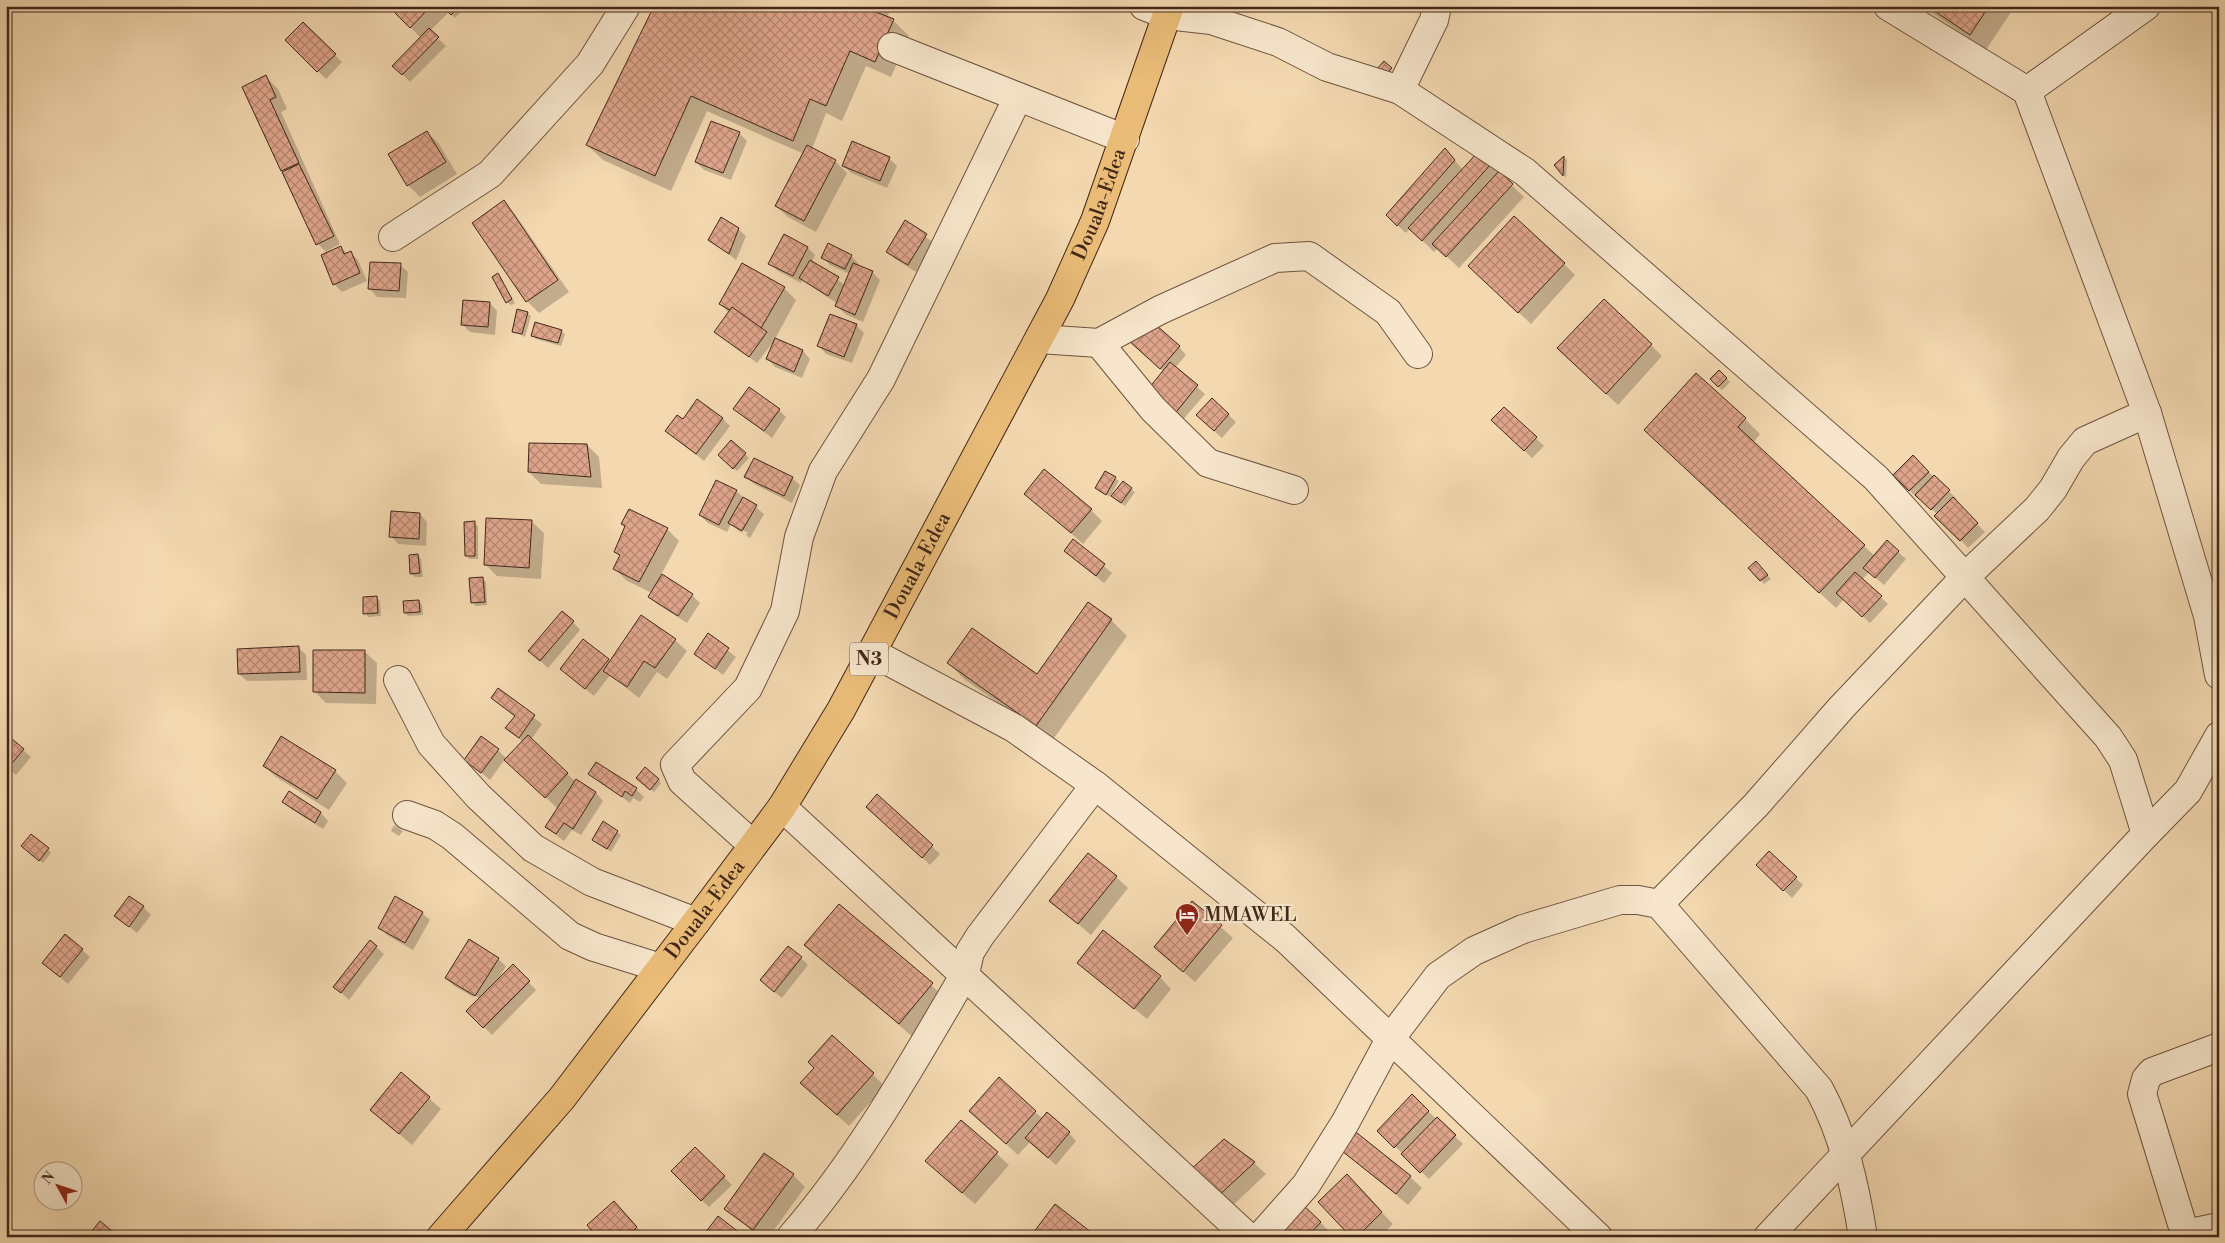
<svg xmlns="http://www.w3.org/2000/svg" width="2225" height="1243" font-family="'Libre Bodoni',serif">
<style>
.shadow{fill:#0003;fill-rule:evenodd}
.building{fill:url(#building-cross-hatch);stroke:#412719}
.lines{fill:none;stroke-linecap:round;stroke-linejoin:round}
.minor-casing{stroke:#6e533f;stroke-width:30}
.highway-casing{stroke:#412719;stroke-width:30}
.minor{stroke:#f7e6cc;stroke-width:28}
.highway{stroke:#eabc78;stroke-width:28}
.labels{text-anchor:middle;dominant-baseline:central;stroke-width:4.5;stroke-linejoin:round;paint-order:stroke}
.shield{fill:#f7e6cc;stroke:#78604f;stroke-width:1}
.shield-label{font-size:19px;font-weight:bold;fill:#412719}
.street-label{font-size:20px;fill:#412719;stroke:#f7e6cc}
.poi-label{font-size:20px;fill:#412719;stroke:#f7e6cc;text-anchor:start}
</style>
<defs>
<pattern id="building-cross-hatch" width="8" height="8" patternUnits="userSpaceOnUse" patternTransform="scale(1.25)"><rect width="8" height="8" fill="#dfa58b"/><path d="M0 0l8 8M0 8l8-8" fill="none" stroke="#b68671"/></pattern>
</defs>
<rect width="100%" height="100%" fill="#f3d8b0"/>
<filter id="stains"><feTurbulence type="fractalNoise" baseFrequency=".004" numOctaves="4"/><feColorMatrix values="0 0 0 0 .2 0 0 0 0 .09 0 0 0 0 .02 0 0 0 .5 -.17"/></filter>
<radialGradient id="worn" r=".72"><stop offset=".6" stop-color="#630" stop-opacity="0"/><stop offset="1" stop-color="#630" stop-opacity=".3"/></radialGradient>
<!-- shadow -->
<g class="shadow">
<polygon points="389,6 467,6 455,18 449,12 430,31 446,46 410,82 394,66 421,38"/>
<polygon points="656,6 892,6 887,18 893,20 909,36 891,77 866,66 842,121 826,113 812,149 835,161 847,173 816,232 788,217 776,206 804,154 707,111 671,191 603,160 587,145"/>
<polygon points="1020,6 1033,6 1032,11"/>
<polygon points="1922,6 2015,6 1986,50"/>
<polygon points="303,24 342,62 326,79 286,40"/>
<polygon points="266,77 278,89 287,109 281,112 340,244 327,251 328,253 340,247 348,254 351,253 358,260 367,281 342,292 334,284 327,253 318,244 244,87"/>
<polygon points="427,132 439,144 457,174 420,197 408,185"/>
<polygon points="739,133 747,141 731,180 704,170 696,162"/>
<polygon points="1478,153 1524,197 1459,268 1438,248 1434,252 1410,228 1406,233 1395,223 1452,157 1463,170"/>
<polygon points="1564,157 1567,160 1566,178 1555,165"/>
<polygon points="889,158 897,166 887,188 851,173 844,166"/>
<polygon points="503,202 515,214 569,292 539,313 527,301"/>
<polygon points="905,222 934,243 916,272 895,259 887,251"/>
<polygon points="738,229 746,236 736,260 709,239"/>
<polygon points="785,236 808,248 815,255 812,262 845,285 850,274 830,265 822,257 851,256 859,264 858,266 873,273 880,280 863,322 845,314 837,306 838,304 802,280 801,283 778,271 770,263"/>
<polygon points="1564,264 1575,275 1531,324 1481,277"/>
<polygon points="400,265 408,272 406,298 377,297 370,289"/>
<polygon points="498,275 515,303 511,305 507,302"/>
<polygon points="784,288 796,300 774,341 757,363 716,332 729,313 720,303"/>
<polygon points="490,303 497,311 495,335 470,332 462,324"/>
<polygon points="527,313 531,316 525,337 513,331"/>
<polygon points="856,325 864,333 852,363 826,354 819,346"/>
<polygon points="561,331 565,334 561,346 536,339 532,335"/>
<polygon points="776,340 803,351 810,359 802,378 775,367 768,359"/>
<polygon points="1651,345 1662,356 1618,405 1570,360"/>
<polygon points="1179,347 1186,355 1175,368 1205,394 1181,422 1146,393 1164,372 1137,348"/>
<polygon points="1719,371 1730,382 1722,390 1711,379"/>
<polygon points="1212,400 1236,422 1222,438 1205,423"/>
<polygon points="1504,408 1544,446 1532,458 1493,420"/>
<polygon points="735,409 779,410 786,417 772,438"/>
<polygon points="722,418 730,426 704,461 666,431 683,421"/>
<polygon points="1745,419 1760,434 1753,443 1875,556 1898,552 1906,559 1884,585 1869,572 1862,580 1888,604 1870,623 1844,599 1836,608 1662,446"/>
<polygon points="732,441 749,458 737,471 719,455"/>
<polygon points="587,445 599,457 602,488 541,484 529,472"/>
<polygon points="1913,457 1957,499 1955,501 1985,532 1968,548 1937,514 1919,497 1917,498 1894,475"/>
<polygon points="746,477 792,478 800,485 792,503 754,484"/>
<polygon points="1115,478 1119,481 1110,497 1096,488"/>
<polygon points="1131,489 1135,492 1125,506 1116,500"/>
<path d="M736 491 764 514 750 538 731 524 727 532 708 523 700 515ZM737 527 748 533 746 535 737 530Z"/>
<polygon points="1026,493 1091,510 1102,521 1083,544"/>
<polygon points="420,514 427,522 426,546 398,544 391,536"/>
<polygon points="488,519 532,522 544,533 541,579 497,576 485,564"/>
<polygon points="474,523 478,526 478,559 469,559 466,555"/>
<polygon points="623,524 667,529 679,541 661,575 692,595 700,603 687,623 657,604 650,597 652,593 627,581 615,569 621,557 615,551 626,527"/>
<polygon points="1073,541 1112,573 1104,583 1073,558"/>
<polygon points="418,555 421,559 423,577 415,577 411,574"/>
<polygon points="1759,566 1771,579 1764,584 1750,568"/>
<polygon points="482,578 486,582 487,605 476,606 472,602"/>
<polygon points="377,597 380,601 381,616 368,617 365,613"/>
<polygon points="419,601 422,605 423,615 408,616 405,613"/>
<polygon points="1111,620 1127,636 1052,741 964,679 949,663 1037,676"/>
<polygon points="573,622 580,630 548,668 530,651"/>
<polygon points="708,635 736,657 723,675 695,654"/>
<polygon points="675,640 687,651 667,679 657,672 639,698 610,675 594,696 569,676 608,659 611,662"/>
<polygon points="299,648 306,655 307,680 247,681 239,674"/>
<polygon points="365,652 377,663 376,704 326,703 314,691"/>
<polygon points="499,690 542,724 531,740 576,782 577,781 596,793 603,801 581,835 572,830 564,841 546,827 558,809 505,759 490,780 466,760 498,750 507,759 523,742 507,728 516,717 493,698"/>
<polygon points="23,750 31,757 16,775 6,767"/>
<polygon points="264,766 335,771 347,783 329,810 276,777"/>
<polygon points="590,774 636,789 644,797 640,802 633,798 630,803"/>
<polygon points="658,780 661,783 654,792 641,781"/>
<polygon points="454,783 467,804 450,787"/>
<polygon points="289,793 321,813 328,821 323,829 291,809 284,802"/>
<polygon points="878,796 940,854 930,865 875,814"/>
<polygon points="603,823 621,835 611,852 593,840"/>
<polygon points="394,825 403,831 399,836 391,831"/>
<polygon points="48,849 51,853 43,863 26,850"/>
<polygon points="1769,852 1803,885 1792,898 1758,865"/>
<polygon points="1116,877 1128,888 1091,935 1051,901"/>
<polygon points="1193,902 1233,938 1195,982 1155,947"/>
<polygon points="839,905 948,1000 915,1039 806,944"/>
<polygon points="143,907 151,915 137,933 116,916"/>
<polygon points="422,913 430,920 413,950 387,935 379,927"/>
<polygon points="376,947 384,954 349,1000 335,987"/>
<polygon points="82,950 90,957 68,984 44,963"/>
<polygon points="801,958 808,965 782,998 769,988"/>
<polygon points="498,959 506,966 497,981 513,966 536,990 492,1035 468,1011 481,1001 471,991 470,993 475,998 454,986 446,978"/>
<polygon points="1079,963 1160,977 1171,989 1147,1019"/>
<polygon points="832,1037 885,1086 849,1126 813,1094 815,1068"/>
<polygon points="402,1074 441,1109 412,1145 384,1121"/>
<polygon points="1412,1096 1463,1144 1429,1179 1379,1131"/>
<polygon points="1035,1112 1043,1119 1069,1133 1076,1141 1056,1165 1030,1142 1018,1155 982,1122"/>
<polygon points="961,1121 1009,1165 975,1204 938,1172"/>
<polygon points="1339,1147 1410,1177 1422,1188 1408,1205"/>
<polygon points="695,1148 732,1185 709,1207 672,1171"/>
<polygon points="1254,1163 1266,1174 1229,1209 1202,1184"/>
<polygon points="793,1175 805,1187 769,1237 759,1237 726,1209"/>
<polygon points="1358,1188 1393,1224 1380,1237 1353,1237"/>
<polygon points="622,1210 644,1235 642,1237 598,1237"/>
<polygon points="1320,1222 1328,1230 1322,1237 1285,1237"/>
</g>
<!-- building -->
<g class="building">
<polygon points="388,6 431,6 410,28"/>
<polygon points="449,6 460,6 451,15 446,10"/>
<polygon points="654,6 869,6 868,9 894,19 875,62 850,51 826,106 810,99 793,141 691,96 655,176 586,145"/>
<polygon points="1927,6 1989,6 1970,35"/>
<polygon points="303,22 336,54 317,72 285,40"/>
<polygon points="429,28 439,37 402,75 392,66"/>
<polygon points="1384,61 1392,68 1383,78 1375,71"/>
<polygon points="266,75 276,97 270,100 299,163 281,171 242,87"/>
<polygon points="711,121 740,132 723,173 695,162"/>
<polygon points="427,131 446,162 407,186 388,154"/>
<polygon points="852,141 890,157 880,181 842,166"/>
<polygon points="807,145 836,160 804,221 775,206"/>
<polygon points="1445,148 1455,160 1397,226 1386,215"/>
<polygon points="1478,152 1491,164 1422,241 1408,228"/>
<polygon points="1564,156 1563,176 1554,165"/>
<polygon points="299,164 334,236 316,245 282,172"/>
<polygon points="1499,171 1513,184 1446,257 1432,244"/>
<polygon points="504,200 558,280 526,302 472,223"/>
<polygon points="1514,216 1565,263 1518,313 1468,266"/>
<polygon points="721,217 739,228 729,254 708,240"/>
<polygon points="905,220 927,234 908,265 886,252"/>
<polygon points="784,234 808,247 793,276 768,264"/>
<polygon points="828,243 852,255 845,269 821,258"/>
<polygon points="341,246 344,254 351,251 360,273 333,285 321,255"/>
<polygon points="810,260 839,277 828,296 799,278"/>
<polygon points="370,262 401,263 399,291 368,289"/>
<polygon points="742,263 785,287 761,328 719,304"/>
<polygon points="853,263 873,271 855,315 835,306"/>
<polygon points="498,273 512,299 506,303 492,277"/>
<polygon points="1604,299 1652,344 1606,394 1557,348"/>
<polygon points="463,300 490,302 488,327 461,325"/>
<polygon points="732,307 767,332 749,357 714,332"/>
<polygon points="517,309 528,312 522,334 512,332"/>
<polygon points="830,314 857,324 844,357 817,346"/>
<polygon points="1148,318 1180,346 1160,369 1128,340"/>
<polygon points="535,322 562,330 558,343 531,336"/>
<polygon points="775,338 803,350 794,372 766,359"/>
<polygon points="1170,362 1198,385 1173,416 1145,393"/>
<polygon points="1719,370 1727,378 1718,387 1710,379"/>
<polygon points="1696,373 1746,418 1738,427 1865,545 1819,593 1644,430"/>
<polygon points="749,387 780,409 764,431 733,409"/>
<polygon points="1212,398 1229,414 1214,431 1196,415"/>
<polygon points="697,399 723,418 696,454 665,431 677,415 683,419"/>
<polygon points="1504,407 1537,437 1524,451 1491,420"/>
<polygon points="731,440 746,453 733,469 718,455"/>
<polygon points="529,443 587,444 591,477 528,472"/>
<polygon points="1913,455 1929,472 1909,491 1893,475"/>
<polygon points="754,458 793,477 784,496 744,477"/>
<polygon points="1044,469 1092,509 1071,533 1024,494"/>
<polygon points="1105,471 1116,477 1106,495 1095,488"/>
<polygon points="1934,475 1950,490 1931,510 1915,495"/>
<polygon points="716,480 737,490 719,525 699,515"/>
<polygon points="1123,481 1132,488 1121,503 1111,496"/>
<polygon points="743,497 757,505 742,531 728,523"/>
<polygon points="1953,497 1978,523 1960,541 1934,516"/>
<polygon points="629,509 668,528 639,582 613,569 620,555 614,552 625,526 621,524"/>
<polygon points="391,511 420,513 419,539 389,537"/>
<polygon points="486,518 532,520 529,568 484,565"/>
<polygon points="475,521 475,556 465,556 464,522"/>
<polygon points="1073,539 1105,564 1096,576 1064,551"/>
<polygon points="1887,540 1899,551 1875,578 1863,568"/>
<polygon points="418,554 420,573 410,574 409,555"/>
<polygon points="1756,561 1768,575 1760,581 1748,568"/>
<polygon points="1855,572 1882,596 1862,617 1836,593"/>
<polygon points="662,574 693,594 678,616 648,597"/>
<polygon points="483,577 485,602 471,603 469,578"/>
<polygon points="377,596 378,613 363,614 363,597"/>
<polygon points="419,600 420,612 404,613 403,601"/>
<polygon points="1088,602 1112,619 1036,726 947,663 972,628 1037,674"/>
<polygon points="562,611 574,621 540,661 528,651"/>
<polygon points="641,615 676,639 655,668 644,661 627,687 603,671"/>
<polygon points="708,633 729,648 715,669 694,654"/>
<polygon points="583,639 609,659 585,689 560,669"/>
<polygon points="299,646 300,672 238,674 237,649"/>
<polygon points="313,650 365,650 365,693 313,692"/>
<polygon points="498,688 535,715 519,738 505,728 515,716 491,698"/>
<polygon points="6,734 24,749 8,768 6,767"/>
<polygon points="528,735 568,773 545,798 504,760"/>
<polygon points="281,736 336,770 317,799 263,766"/>
<polygon points="481,736 499,749 481,773 464,760"/>
<polygon points="596,762 637,788 632,796 625,791 622,797 588,774"/>
<polygon points="645,767 659,779 650,790 636,778"/>
<polygon points="576,779 596,792 573,829 564,823 556,834 545,827"/>
<polygon points="289,791 321,812 315,823 282,802"/>
<polygon points="877,794 933,845 922,858 866,807"/>
<polygon points="603,821 618,831 607,849 592,840"/>
<polygon points="31,834 49,848 39,861 21,846"/>
<polygon points="1769,851 1797,877 1783,891 1756,865"/>
<polygon points="1088,853 1117,876 1078,924 1049,901"/>
<polygon points="129,896 144,906 129,927 114,916"/>
<polygon points="395,896 423,912 405,943 378,928"/>
<polygon points="1192,901 1222,925 1183,972 1154,947"/>
<polygon points="839,904 933,983 899,1024 804,945"/>
<polygon points="1103,930 1161,976 1134,1009 1077,963"/>
<polygon points="65,934 83,949 60,977 42,963"/>
<polygon points="469,939 499,958 475,996 445,978"/>
<polygon points="370,940 377,946 341,993 333,987"/>
<polygon points="788,946 802,957 774,992 760,980"/>
<polygon points="513,964 530,981 483,1028 466,1011"/>
<polygon points="832,1035 874,1073 837,1115 800,1083 814,1068 808,1062"/>
<polygon points="401,1072 430,1097 399,1134 370,1110"/>
<polygon points="999,1077 1036,1111 1006,1144 969,1111"/>
<polygon points="1412,1094 1429,1111 1394,1148 1377,1131"/>
<polygon points="1047,1112 1070,1132 1048,1158 1025,1138"/>
<polygon points="1437,1117 1456,1135 1420,1173 1401,1154"/>
<polygon points="961,1120 998,1152 962,1193 925,1161"/>
<polygon points="1352,1129 1411,1176 1396,1194 1337,1147"/>
<polygon points="1224,1139 1255,1162 1216,1198 1188,1172"/>
<polygon points="695,1147 725,1176 701,1201 671,1171"/>
<polygon points="764,1153 794,1174 753,1230 724,1209"/>
<polygon points="1347,1174 1382,1212 1357,1237 1351,1237 1318,1202"/>
<polygon points="614,1201 637,1227 626,1237 597,1237 587,1225"/>
<polygon points="1299,1201 1321,1222 1307,1237 1284,1237 1274,1228"/>
<polygon points="1055,1204 1096,1236 1095,1237 1030,1237"/>
<polygon points="718,1216 745,1237 702,1237"/>
<polygon points="100,1221 119,1237 87,1237"/>
</g>
<g class="lines">
<!-- minor casing -->
<g class="minor-casing">
<g id="minor">
<polyline points="1144,6 1167,15 1211,20 1278,42 1327,67 1400,90 1525,172 1876,478 2108,737 2123,760 2146,834 1768,1237"/>
<polyline points="1888,6 2027,91 2147,413 2208,616 2219,675"/>
<polyline points="892,47 1125,139"/>
<polyline points="1400,90 1434,20 1437,6"/>
<polyline points="2027,91 2146,6"/>
<polyline points="393,237 490,174 590,64 626,6"/>
<polyline points="1039,339 1099,343 1160,310 1275,258 1309,256 1388,312 1418,354"/>
<polyline points="1099,343 1153,409 1208,463 1294,490"/>
<polyline points="873,653 1014,728 1095,785 1286,939 1598,1237"/>
<polyline points="398,680 431,744 478,796 533,848 592,882 696,922"/>
<polyline points="782,807 1248,1237"/>
<polyline points="407,815 435,825 452,836 570,936 594,947 661,968"/>
<polyline points="2146,834 2188,791 2219,736"/>
<polyline points="753,845 682,781 675,765 748,688 785,611 799,537 823,471 881,379 1018,97"/>
<polyline points="1659,904 1756,805 1841,708 1965,577 2037,509 2053,489 2071,458 2085,441 2147,413"/>
<polyline points="2186,1234 2219,1227"/>
<path d="M791 1237C860 1158 912 1064 965 974L970 952 980 936 1095 785"/>
<path d="M1260 1237 1306 1185 1345 1123 1390 1039 1438 976 1474 951 1523 929 1620 900H1638L1659 904 1819 1089C1844 1135 1855 1186 1863 1237"/>
<polyline points="2186,1237 2142,1094 2146,1079 2152,1072 2219,1047"/>
</g>
</g>
<!-- highway casing -->
<g class="highway-casing">
<g id="highway">
<path id="s1" d="M441 1237 562 1098 696 922 782 807 841 710 1060 299 1095 221 1170 6"/>
</g>
</g>
<!-- minor -->
<use href="#minor" class="minor"/>
<!-- highway -->
<use href="#highway" class="highway"/>
</g>
<!-- icons -->
<defs>
<g id="hotel-pin" transform="scale(1.25)"><path d="M0 17L-7.5 6A9.5 9.5 0 1 1 7.5 6Z" fill="#8f2418" stroke="#f7e6cc"/><path d="M-6-4.5h1.5V1H6V5H4.5V3h-9V5H-6ZM-4 0a1.8 1.8 0 1 1 3.6 0ZM.5 0V-2.5h3Q6-2.5 6 0Z" fill="#fff"/></g>
</defs>
<g fill-rule="evenodd">
<use href="#hotel-pin" x="1187" y="915"/>
</g>
<g class="labels">
<!-- shield labels -->
<rect class="shield" x="850" y="642.5" width="38" height="33" rx="4"/>
<g class="shield-label">
<text x="869" y="659">N3</text>
</g>
<!-- street labels -->
<g class="street-label">
<text stroke="none"><textPath href="#s1" startOffset="1231">Douala-Edea</textPath></text>
<text stroke="none"><textPath href="#s1" startOffset="826">Douala-Edea</textPath></text>
<text stroke="none"><textPath href="#s1" startOffset="421">Douala-Edea</textPath></text>
</g>
<!-- poi labels -->
<g class="poi-label">
<text x="1204" y="915">MMAWEL</text>
</g>
</g>
<!-- margin -->
<rect width="2225" height="1243" fill="none" stroke="#f3d8b0" stroke-width="25"/>
<rect x="8" y="8" width="2210" height="1228" fill="none" stroke="#412719" stroke-width="2.5"/>
<rect x="12" y="12" width="2200" height="1218" fill="none" stroke="#412719"/>
<!-- north arrow -->
<g transform="translate(58 1186) rotate(310)"><circle r="24" fill="#f7e6cc" stroke="#ae9a84"/>
<path d="M0-4L9 19L0 12L-9 19Z" fill="#8f2418"/>
<text y="-8" font-size="14" font-weight="bold" text-anchor="middle" fill="#412719">N</text>
</g>
<rect width="100%" height="100%" filter="url(#stains)"/>
<rect width="100%" height="100%" fill="url(#worn)"/>
</svg>
